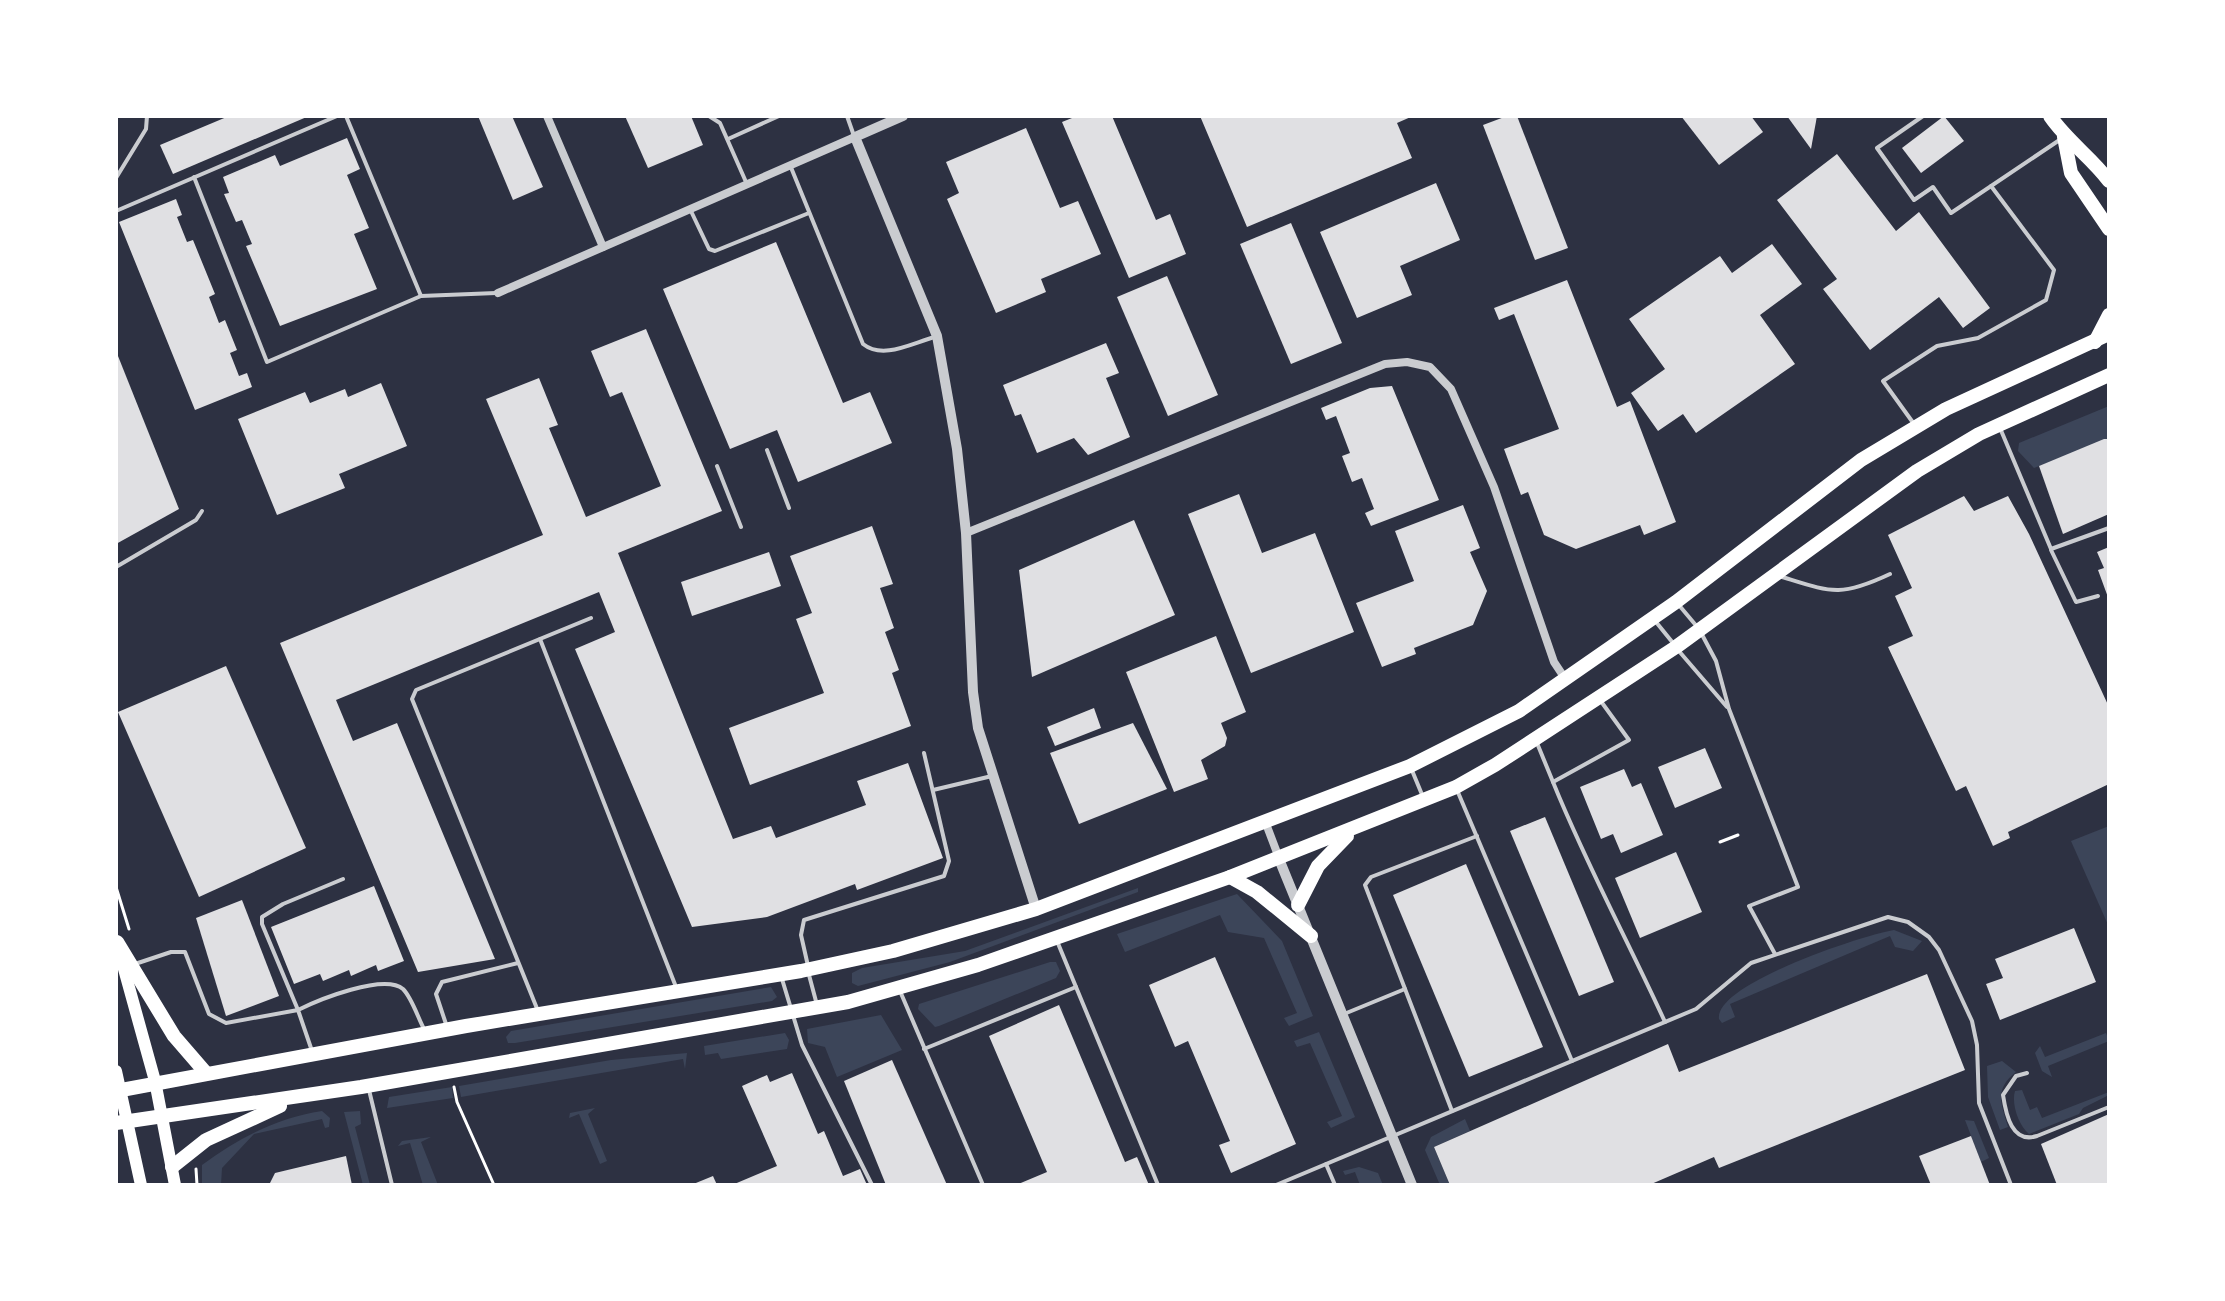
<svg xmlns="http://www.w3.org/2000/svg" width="2225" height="1301" font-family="Mulish,sans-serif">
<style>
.green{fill:#3c4559}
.building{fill:#e0e0e3}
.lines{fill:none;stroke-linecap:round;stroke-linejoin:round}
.path{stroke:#fff;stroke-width:3}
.service{stroke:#caccd0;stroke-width:4}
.minor{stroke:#caccd0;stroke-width:8}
.tertiary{stroke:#caccd0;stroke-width:10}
.secondary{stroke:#fff;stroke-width:12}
.primary{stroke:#fff;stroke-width:14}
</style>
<rect width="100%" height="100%" fill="#2d3142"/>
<!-- green -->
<g class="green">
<polygon points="2109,406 2109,439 2034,468 2018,451 2019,443"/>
<polygon points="2109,826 2109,927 2071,841"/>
<polygon points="1138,888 1138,892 950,962 858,986 852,983 852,973 862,968 965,951"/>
<polygon points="1237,894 1282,941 1313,1016 1289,1026 1284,1018 1297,1013 1264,938 1228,932 1220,915 1125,952 1117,934"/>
<path d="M1894 930 1922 941 1913 951 1895 947 1890 936 1730 1004 1735 1017 1722 1023 1719 1019C1714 984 1863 935 1894 930Z"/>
<polygon points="1050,962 1056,962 1060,971 1056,978 939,1026 935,1027 918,1009 919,1004"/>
<polygon points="771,987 777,997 772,1001 515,1043 508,1043 506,1037 511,1031"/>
<polygon points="881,1015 902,1050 837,1077 825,1047 808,1043 807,1029"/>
<polygon points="1319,1032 1355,1117 1331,1128 1327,1122 1342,1116 1310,1043 1297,1047 1294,1041"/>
<polygon points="785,1033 789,1040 787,1049 721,1059 718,1053 705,1055 704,1046"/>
<polygon points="2106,1033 2109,1041 2048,1066 2052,1077 2042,1071 2035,1053 2040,1046 2045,1057"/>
<polygon points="687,1053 685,1069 683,1059 461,1097 459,1086 611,1060"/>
<path d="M2002 1061 2016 1072C1994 1089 2001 1103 2008 1127L2000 1130 1988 1097 1987 1066Z"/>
<polygon points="452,1087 453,1098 387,1108 389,1097"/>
<path d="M2022 1090 2030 1110 2037 1107 2042 1118 2109 1092V1095L2083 1108 2079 1114 2029 1134C2019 1126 2011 1104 2015 1091Z"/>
<polygon points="595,1108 588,1114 607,1161 600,1164 579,1114 569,1118 570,1113"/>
<path d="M322 1111 330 1118 329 1127 325 1128 322 1119 254 1134 222 1168 221 1185H202V1165C238 1138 277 1118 322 1111Z"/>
<polygon points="360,1111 361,1124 355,1127 370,1185 363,1185 344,1112"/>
<polygon points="1465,1119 1470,1131 1434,1147 1450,1185 1440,1185 1425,1150 1431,1137"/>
<polygon points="1965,1120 1974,1121 1989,1158 1981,1162"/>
<polygon points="431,1137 421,1142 438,1185 423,1185 410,1143 398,1146 402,1141"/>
<polygon points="1359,1167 1378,1173 1383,1185 1360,1185 1355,1172 1345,1175 1343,1171"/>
</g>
<!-- building -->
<g class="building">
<polygon points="229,116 309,116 173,174 160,145"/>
<polygon points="478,116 512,116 543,187 513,200"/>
<polygon points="625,116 691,116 703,145 648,168"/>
<polygon points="1077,116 1112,116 1156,220 1170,214 1186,254 1129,278 1062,122"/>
<polygon points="1200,116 1413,116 1397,123 1412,158 1247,227"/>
<polygon points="1507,116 1517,116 1568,248 1535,260 1483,125"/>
<polygon points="1681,116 1751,116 1763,132 1719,165"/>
<polygon points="1787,116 1817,116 1811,149"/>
<polygon points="1944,116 1964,141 1921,173 1902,148"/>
<polygon points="1026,128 1060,208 1078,201 1101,254 1041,279 1046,292 996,313 947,199 959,193 946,162"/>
<polygon points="347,138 360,169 347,175 369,228 354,234 377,289 280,326 246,246 252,244 242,220 236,222 224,194 229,193 223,177 275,155 280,166"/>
<polygon points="1837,154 1896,231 1919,212 1990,308 1963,328 1939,297 1870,350 1823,289 1837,279 1777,200"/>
<polygon points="1436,183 1460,240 1400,266 1412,295 1357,318 1320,232"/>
<polygon points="176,199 182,215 177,217 187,242 193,240 215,294 209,297 219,323 225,320 237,350 230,353 239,376 247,373 252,387 195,410 119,222"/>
<polygon points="1291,223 1342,343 1291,364 1240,244"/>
<polygon points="776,242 843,403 870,392 892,443 798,482 777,430 730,449 663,289"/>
<polygon points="1772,244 1802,284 1760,315 1795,364 1696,433 1683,414 1658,431 1631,393 1665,369 1629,319 1720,256 1732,273"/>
<polygon points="1167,276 1218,395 1168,416 1117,297"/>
<polygon points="1567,280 1617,407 1630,401 1676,522 1644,535 1640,525 1576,549 1544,535 1528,492 1521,495 1504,449 1559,429 1514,314 1499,320 1494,308"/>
<polygon points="646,329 722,511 618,553 733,839 771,826 776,838 866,805 857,781 908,763 943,858 857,890 855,884 767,917 692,927 575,649 615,632 599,592 336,700 353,741 397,723 495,959 418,972 280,643 543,535 486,399 539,378 558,425 549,428 586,517 661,486 622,392 610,397 591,351"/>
<polygon points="1106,343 1119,373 1106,378 1130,437 1088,455 1074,438 1037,453 1021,414 1015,416 1003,385"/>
<polygon points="116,351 179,509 116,544"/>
<polygon points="381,383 407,446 339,474 345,488 277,515 238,419 305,392 310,403 345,389 348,397"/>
<polygon points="1392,386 1439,500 1371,526 1365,513 1374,509 1362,478 1352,482 1342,456 1350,453 1336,416 1326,420 1321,408 1370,388"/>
<polygon points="2104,439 2109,439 2109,514 2063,534 2039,466"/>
<polygon points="1239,494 1262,553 1315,533 1354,632 1251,673 1188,514"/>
<polygon points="1964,496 1974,511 2008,496 2029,534 2109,707 2109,784 2008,832 2010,838 1993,846 1966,786 1956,791 1888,647 1913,636 1895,596 1912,588 1888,535"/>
<polygon points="1463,505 1480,548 1470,552 1487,591 1473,625 1414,648 1416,654 1382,667 1356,603 1414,581 1395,531"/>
<polygon points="1134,520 1175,615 1032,677 1019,570"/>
<polygon points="872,526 893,584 880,588 894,628 885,632 899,670 892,673 911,726 750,785 729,728 824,693 796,619 812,613 790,556"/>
<polygon points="2109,547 2109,600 2098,570 2104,568 2097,552"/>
<polygon points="769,552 781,586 692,616 681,582"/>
<polygon points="1216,636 1246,712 1221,723 1227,738 1225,746 1201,760 1208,779 1174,792 1126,672"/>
<polygon points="226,666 306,848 199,897 118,712"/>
<polygon points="1094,708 1101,728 1055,746 1047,727"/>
<polygon points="1133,723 1167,789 1079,824 1050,753"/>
<polygon points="1705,748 1722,788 1675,808 1658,767"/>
<polygon points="1624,769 1632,787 1641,783 1663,835 1621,853 1613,834 1601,839 1580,787"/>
<polygon points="1545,817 1614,982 1579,996 1510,831"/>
<polygon points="1676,852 1702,912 1640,938 1615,878"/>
<polygon points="1466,864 1543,1047 1469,1077 1393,895"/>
<polygon points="374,886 404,961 378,971 376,965 351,976 349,970 323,981 320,974 294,984 271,927"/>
<polygon points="242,900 279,996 226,1016 196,918"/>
<polygon points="2074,928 2096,982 2000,1020 1986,984 2003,978 1995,959"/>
<polygon points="1215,957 1296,1144 1231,1173 1219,1145 1230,1141 1188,1041 1175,1047 1149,985"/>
<polygon points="1927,974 1965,1070 1719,1168 1714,1157 1649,1185 1450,1185 1434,1147 1668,1044 1679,1072"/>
<polygon points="1059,1005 1125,1162 1137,1157 1149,1185 1016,1185 1047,1172 989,1036"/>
<polygon points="892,1060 947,1185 886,1185 844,1081"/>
<polygon points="792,1073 818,1134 824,1131 843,1176 860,1169 867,1185 732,1185 777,1166 742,1086 767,1075 770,1082"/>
<polygon points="2109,1114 2109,1184 2057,1185 2041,1144"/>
<polygon points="1971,1136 1990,1185 1931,1185 1919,1156"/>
<polygon points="346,1156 352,1185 269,1185 275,1173"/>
<polygon points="713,1176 717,1185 691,1185"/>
</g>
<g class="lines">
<!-- path -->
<g class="path">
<polyline points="1720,842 1738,835"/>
<polyline points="116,887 129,929"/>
<polyline points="454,1087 457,1102 494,1185"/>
<polyline points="196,1169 197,1185"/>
</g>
<!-- service -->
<g class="service">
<polyline points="346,116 421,296 496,293"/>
<polyline points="709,116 720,123 746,182"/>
<polyline points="847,116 854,136"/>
<polyline points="1923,116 1877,148 1914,200 1933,187 1951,213 2061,139"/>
<polyline points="728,139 779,116"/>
<path d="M790 165 863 344C883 360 912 343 935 337"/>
<polyline points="194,177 267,362 421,296"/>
<polyline points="116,178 146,129 147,116"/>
<polyline points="690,209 709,249 715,251 809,213"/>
<polyline points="116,211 337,116"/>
<polyline points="1914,424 1883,381 1937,346 1978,338 2046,300 2054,270 1991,186"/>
<polyline points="2000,428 2051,549 2109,528"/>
<polyline points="767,450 789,508"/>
<polyline points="717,466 741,527"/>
<polyline points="2051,550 2076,602 2098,596"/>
<polyline points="116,567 196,520 202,511"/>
<path d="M1779 576C1831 592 1839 598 1890 574"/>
<polyline points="1678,604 1699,629 1716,661 1729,709 1798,887 1749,906 1775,954"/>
<polyline points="1656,622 1673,643"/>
<polyline points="540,639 676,987"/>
<polyline points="1678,650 1727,707"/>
<path d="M1600 700 1629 740 1553 782C1586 864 1628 941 1665 1022"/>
<polyline points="1537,743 1553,782"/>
<polyline points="1411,768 1423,797"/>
<polyline points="933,790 992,776"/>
<polyline points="1457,790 1572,1061"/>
<polyline points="135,964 171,952 185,952 209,1014 226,1023 298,1010 262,924 262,917 283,904 343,879"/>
<polyline points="808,966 801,935 804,920 944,876 949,861 924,753"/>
<polyline points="809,975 817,1005"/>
<polyline points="782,979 802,1045 872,1185"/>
<polyline points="1076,987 1158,1185"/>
<polyline points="900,991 983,1185"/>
<polyline points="538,1011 412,699 416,690 591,618"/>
<polyline points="1344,1014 1405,989"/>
<polyline points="447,1027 436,994 442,982 518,963"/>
<polyline points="924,1049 1076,987 1057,941"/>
<path d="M312 1051 298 1010C318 1000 384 973 403 989 412 998 418 1018 424 1029"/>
<path d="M2027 1073 2016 1076 2003 1095C2006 1115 2012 1144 2037 1136L2109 1107"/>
<polyline points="369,1090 392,1185"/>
<polyline points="1452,1111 1365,885 1371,877 1477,836"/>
<polyline points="1326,1164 1335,1185"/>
<polyline points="1276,1185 1696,1009 1751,963 1888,917 1908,922 1929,937 1939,950 1972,1021 1977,1045 1979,1103 2011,1185"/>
</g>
<!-- minor -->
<g class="minor">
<polyline points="547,116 603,247"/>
<polyline points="498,293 855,137"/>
<polyline points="966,533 1385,364 1407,362 1430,367 1451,389 1494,487 1554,662 1566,680"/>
<polyline points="1265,821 1279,858"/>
</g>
<!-- tertiary -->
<g class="tertiary">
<polyline points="903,116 855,137 937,336 957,449 966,533 973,692 978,728 1036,909"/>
<polyline points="1279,859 1412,1185"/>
</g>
<!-- secondary -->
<g class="secondary">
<polyline points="119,951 155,1081 175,1185"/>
<polyline points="116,1071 141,1185"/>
</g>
<!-- primary -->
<g class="primary">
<path d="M2050 116C2067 141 2091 157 2109 181"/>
<polyline points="2064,137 2071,173 2109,229"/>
<polyline points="2095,342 2109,315"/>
<polyline points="1230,877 1257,892 1311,936"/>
<polyline points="1298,905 1318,866 1347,836"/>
<polyline points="117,942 174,1036 206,1073"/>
<polyline points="116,1091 466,1026 801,971 893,951 1036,909 1410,766 1519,711 1676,602 1861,460 1946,409 2109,334"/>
<polyline points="116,1123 361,1087 848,1002 978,965 1230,877 1456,787 1495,765 1676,647 1917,471 1979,434 2109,375"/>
<polyline points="172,1167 206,1140 280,1106"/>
</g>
</g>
<!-- border -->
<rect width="2225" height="1301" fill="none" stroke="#ffffff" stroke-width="236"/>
</svg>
